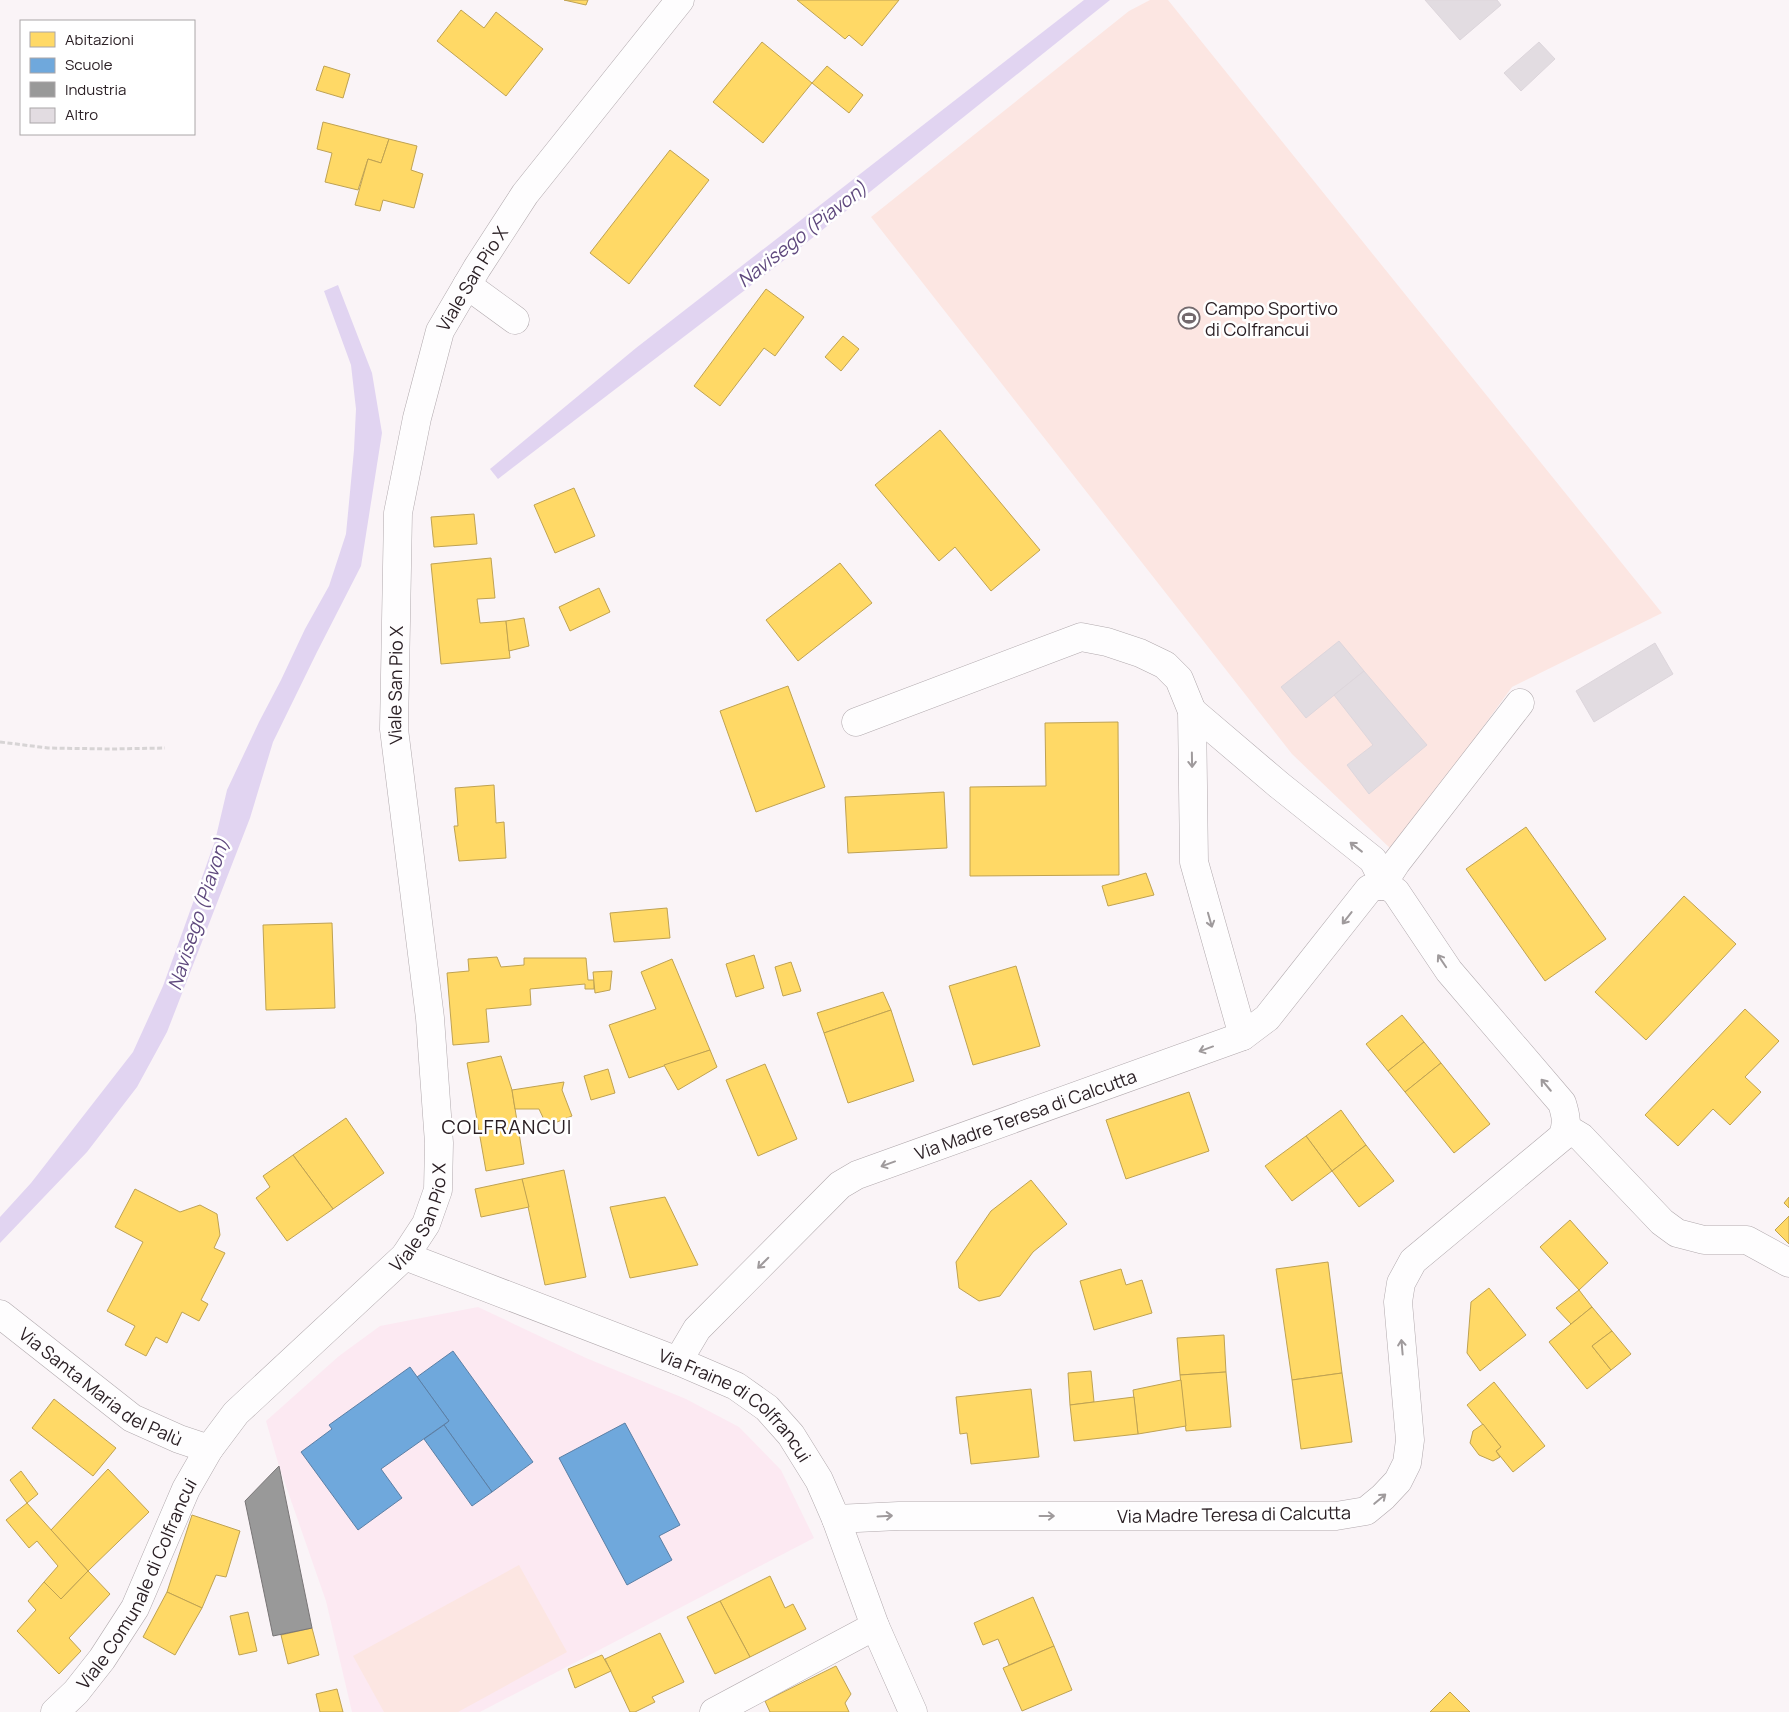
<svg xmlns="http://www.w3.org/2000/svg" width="1789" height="1712" font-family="Manrope,sans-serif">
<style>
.built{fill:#fce9f2}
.green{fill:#fce6e2}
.water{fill:#e1d4f1}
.homes{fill:#ffd966;stroke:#bfa252}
.schools{fill:#6fa8dc;stroke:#5b7fa5}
.industry{fill:#999;stroke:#787576}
.building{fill:#e2dce1;stroke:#ddd6dc}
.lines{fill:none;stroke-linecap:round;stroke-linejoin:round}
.minor-casing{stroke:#b1a9ad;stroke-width:29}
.path{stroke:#d7d4d5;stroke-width:3;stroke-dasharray:5 2.5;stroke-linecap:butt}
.minor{stroke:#fefdfe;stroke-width:28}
.oneway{stroke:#9f9a9c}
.labels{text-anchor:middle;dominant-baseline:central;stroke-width:5;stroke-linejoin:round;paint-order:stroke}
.street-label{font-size:18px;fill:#2b2025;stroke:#fff}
.poi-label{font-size:18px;fill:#2b2025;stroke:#fff;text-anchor:start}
.water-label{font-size:19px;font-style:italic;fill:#5f497e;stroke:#fff}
.quarter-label{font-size:20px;letter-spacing:1px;fill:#2b2025;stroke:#fff}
</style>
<rect width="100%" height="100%" fill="#faf4f7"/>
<!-- built -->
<polygon class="built" points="478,1307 586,1358 686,1399 739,1427 781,1470 814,1538 480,1712 352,1712 326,1601 279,1466 266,1421 339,1356 380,1326"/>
<!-- green -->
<g class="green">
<polygon points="1150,0 1168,0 1662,613 1512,687 1393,851 1292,754 871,217 1129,11"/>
<polygon points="519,1565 567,1652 458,1712 384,1712 353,1656"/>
</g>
<!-- water -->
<g class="water">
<polygon points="1084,0 1110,0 796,251 498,479 490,469 636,348"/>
<polygon points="338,285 372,373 382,433 361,566 317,652 273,742 250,818 167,1032 137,1087 87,1152 0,1243 0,1217 31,1183 133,1052 163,986 180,939 215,841 227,790 259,722 281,680 305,629 329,586 346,534 354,450 356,409 351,365 324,291"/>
</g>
<!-- homes -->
<g class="homes">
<polygon points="564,0 588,0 586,5"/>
<polygon points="797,0 899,0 862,46 849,35 845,39"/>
<polygon points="461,10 484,28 496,12 543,49 506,96 437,41"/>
<polygon points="762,42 812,83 763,143 713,102"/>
<polygon points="324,66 350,74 343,98 316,90"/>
<polygon points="827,66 863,95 849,113 812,83"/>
<polygon points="323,122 389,139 381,163 368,159 358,190 325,182 332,153 317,149"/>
<polygon points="389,139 417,146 411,170 423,174 414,208 383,200 380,211 355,205 368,159 381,163"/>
<polygon points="670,150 709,180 629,284 590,253"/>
<polygon points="766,289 804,317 775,356 764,348 720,406 694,386"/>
<polygon points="843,336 859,349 841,371 825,357"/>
<polygon points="940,430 1040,550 991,591 955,547 939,561 875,485"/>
<polygon points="574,488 595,536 555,553 534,505"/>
<polygon points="474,514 477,544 434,547 431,517"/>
<polygon points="491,558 495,598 477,599 480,623 506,621 510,658 441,664 431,564"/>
<polygon points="840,563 872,603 798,661 766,620"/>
<polygon points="599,588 610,612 570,631 559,607"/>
<polygon points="524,618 529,646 509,651 506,621"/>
<polygon points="788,686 825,787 756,812 720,711"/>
<polygon points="1118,722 1119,875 970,876 970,787 1046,786 1045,723"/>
<polygon points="494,785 496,823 504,822 506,858 459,861 454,826 458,826 455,788"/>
<polygon points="944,792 947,848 848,853 845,797"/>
<polygon points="1526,827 1606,939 1545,981 1466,869"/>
<polygon points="1146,873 1154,895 1108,906 1102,886"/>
<polygon points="1684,896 1736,944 1646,1040 1595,992"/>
<polygon points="667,908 670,938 614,942 610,913"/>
<polygon points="332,923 335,1008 266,1010 263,925"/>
<polygon points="754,955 764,988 736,997 726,964"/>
<polygon points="497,957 501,967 524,965 524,958 586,958 588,980 594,980 594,989 585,989 585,984 530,989 531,1005 486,1009 489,1042 453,1045 447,973 469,971 468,959"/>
<polygon points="672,959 710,1050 629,1078 609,1025 656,1009 641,972"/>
<polygon points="791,962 801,991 783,996 775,967"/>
<polygon points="1016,966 1040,1046 973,1065 949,986"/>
<polygon points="612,971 610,990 595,993 593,972"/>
<polygon points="883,992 891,1010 824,1033 817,1013"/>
<polygon points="1745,1009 1779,1041 1745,1077 1761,1092 1730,1125 1713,1109 1678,1146 1645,1115"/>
<polygon points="891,1010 914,1081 848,1103 824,1033"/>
<polygon points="1402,1015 1424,1042 1388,1071 1366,1044"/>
<polygon points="1424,1042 1441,1063 1405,1092 1388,1071"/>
<polygon points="710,1050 717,1067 678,1090 664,1065"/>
<polygon points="501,1056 512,1090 524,1164 486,1171 467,1063"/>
<polygon points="1441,1063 1490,1124 1454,1153 1405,1092"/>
<polygon points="765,1064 797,1139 758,1156 726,1080"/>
<polygon points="608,1069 615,1093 591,1100 584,1076"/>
<polygon points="564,1082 562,1090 572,1116 547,1126 539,1109 515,1109 512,1090"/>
<polygon points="1189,1092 1209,1151 1126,1179 1106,1120"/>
<polygon points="1341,1110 1366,1145 1332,1171 1306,1136"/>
<polygon points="346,1118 384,1173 333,1209 293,1155"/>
<polygon points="1306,1136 1332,1171 1292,1201 1265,1166"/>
<polygon points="1366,1145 1394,1181 1359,1207 1332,1171"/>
<polygon points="293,1155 333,1209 287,1241 256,1198 270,1187 263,1176"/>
<polygon points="564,1170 586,1277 545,1285 522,1179"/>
<polygon points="522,1179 529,1207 481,1217 475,1189"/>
<polygon points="1031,1180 1067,1224 1033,1252 1000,1296 979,1301 959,1288 956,1262 991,1211"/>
<polygon points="135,1189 180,1212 200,1205 217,1214 220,1235 214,1248 225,1253 201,1300 208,1304 199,1321 182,1312 167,1343 156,1337 146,1356 125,1345 135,1326 107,1311 143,1242 115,1227"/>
<polygon points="665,1197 698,1265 630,1278 610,1207"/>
<polygon points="1789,1197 1789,1208 1784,1203"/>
<polygon points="1789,1216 1789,1244 1775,1230"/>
<polygon points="1570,1220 1608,1263 1579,1290 1540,1247"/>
<polygon points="1328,1262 1342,1373 1292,1380 1276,1269"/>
<polygon points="1121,1269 1126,1285 1142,1280 1152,1313 1094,1330 1080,1281"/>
<polygon points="1489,1288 1526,1335 1480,1371 1467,1353 1471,1302"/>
<polygon points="1579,1290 1592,1307 1571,1324 1556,1308"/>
<polygon points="1592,1307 1612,1331 1592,1346 1611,1370 1587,1389 1549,1342"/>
<polygon points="1612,1331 1631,1354 1611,1370 1592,1346"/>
<polygon points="1224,1335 1226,1372 1180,1375 1177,1338"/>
<polygon points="1091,1371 1094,1402 1070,1405 1068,1373"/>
<polygon points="1226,1372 1231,1427 1186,1431 1180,1375"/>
<polygon points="1342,1373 1352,1442 1301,1449 1292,1380"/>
<polygon points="1181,1380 1186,1426 1138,1434 1133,1390"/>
<polygon points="1494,1382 1545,1446 1513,1472 1496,1451 1501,1447 1467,1405"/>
<polygon points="1031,1389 1039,1457 971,1464 967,1433 960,1434 956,1397"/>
<polygon points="1134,1397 1138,1434 1074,1441 1070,1405"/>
<polygon points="54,1399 116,1448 93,1476 32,1428"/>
<polygon points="1483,1424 1501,1447 1496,1451 1500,1457 1493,1461 1479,1455 1470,1443 1473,1431"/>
<polygon points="108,1469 149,1512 88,1571 51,1530"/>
<polygon points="21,1471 38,1494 27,1503 10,1480"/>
<polygon points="27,1503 88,1571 61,1599 44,1582 58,1566 37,1541 29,1548 6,1520"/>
<polygon points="192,1515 240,1531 226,1577 216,1575 202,1608 167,1592"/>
<polygon points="88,1571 110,1594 69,1638 81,1651 59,1674 17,1631 36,1610 28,1601 44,1582 61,1599"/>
<polygon points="770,1576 785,1608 793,1604 806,1629 750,1657 720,1601"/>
<polygon points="167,1592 202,1608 175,1655 143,1637"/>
<polygon points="1033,1597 1054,1646 1009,1665 998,1639 983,1645 974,1623"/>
<polygon points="720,1601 750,1657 715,1674 687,1617"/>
<polygon points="248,1612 257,1651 239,1655 230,1616"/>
<polygon points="312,1628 319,1655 288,1664 281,1635"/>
<polygon points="660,1633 684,1682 652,1697 655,1702 635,1712 630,1712 605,1659"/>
<polygon points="1054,1646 1072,1690 1022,1711 1003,1668"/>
<polygon points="602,1655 611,1671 575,1688 568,1669"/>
<polygon points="836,1666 851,1694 845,1703 849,1712 770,1712 765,1701"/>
<polygon points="337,1689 343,1712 320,1712 316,1694"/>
<polygon points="1450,1692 1470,1712 1430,1712"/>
</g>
<!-- schools -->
<g class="schools">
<polygon points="453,1351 533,1462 492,1492 444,1425 449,1421 417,1377"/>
<polygon points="410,1367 449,1421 381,1469 402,1498 358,1530 301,1452 332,1429 329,1425"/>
<polygon points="625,1423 680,1525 659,1536 672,1560 627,1585 559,1458"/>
<polygon points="444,1425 492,1492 472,1506 424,1439"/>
</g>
<!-- industry -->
<polygon class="industry" points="279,1466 312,1628 273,1636 245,1501"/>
<!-- building -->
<g class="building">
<polygon points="1425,0 1497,0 1501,5 1460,40"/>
<polygon points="1539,42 1555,59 1521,91 1504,73"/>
<polygon points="1339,641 1364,671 1306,718 1281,687"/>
<polygon points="1655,643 1673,674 1594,722 1576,691"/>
<polygon points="1364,671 1427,745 1369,794 1347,765 1373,745 1334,695"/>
</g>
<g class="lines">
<!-- minor casing -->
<g class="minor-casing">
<g id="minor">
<polyline points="467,285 515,320"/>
<polyline points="1192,711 1279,785 1373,860 1379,872 1381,886"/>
<polyline points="856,722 1081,637 1107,642 1140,653 1165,665 1179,679 1192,711 1194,862 1243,1036"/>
<polyline points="1381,886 1396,863 1520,703"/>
<polyline points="1566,1128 1581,1137 1662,1222 1677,1233 1704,1240 1747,1240 1789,1263"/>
<path id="s1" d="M405 1256 678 1361 736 1386 767 1408 791 1435 819 1480 836 1519 875 1626 913 1712"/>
<path id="s2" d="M0 1314 132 1418 179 1439 209 1449"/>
<path id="s3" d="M678 1361 697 1329 840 1185 857 1175 1243 1036 1267 1018 1369 889C1379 884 1387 884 1396 892L1449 971 1562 1103C1566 1116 1568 1124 1562 1137L1413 1261 1401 1283 1398 1302 1410 1440 1407 1463 1398 1481 1383 1497 1366 1511 1336 1516H899L836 1519"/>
<path id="s4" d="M55 1712 76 1692 102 1659 135 1608 186 1489 209 1449 236 1413 405 1256 426 1224 438 1190 439 1143 430 1018 394 729 398 513 417 418 440 331 477 268 525 194 680 0"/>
<polyline points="714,1712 875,1626"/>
</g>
</g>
<!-- path -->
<polyline class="path" points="0,742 48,748 112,749 165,748"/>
<!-- minor -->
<use href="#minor" class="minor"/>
</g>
<!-- one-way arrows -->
<defs><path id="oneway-shaft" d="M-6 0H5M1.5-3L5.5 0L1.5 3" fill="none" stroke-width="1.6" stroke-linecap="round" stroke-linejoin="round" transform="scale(1.25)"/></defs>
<g class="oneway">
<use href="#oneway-shaft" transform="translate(1192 760) rotate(89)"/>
<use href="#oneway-shaft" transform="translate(1356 847) rotate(-142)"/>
<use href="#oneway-shaft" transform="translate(1347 918) rotate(128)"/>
<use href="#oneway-shaft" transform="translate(1210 920) rotate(74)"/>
<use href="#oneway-shaft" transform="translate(1442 961) rotate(-124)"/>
<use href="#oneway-shaft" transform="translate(1206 1049) rotate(160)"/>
<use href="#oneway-shaft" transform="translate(1546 1085) rotate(-130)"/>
<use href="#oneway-shaft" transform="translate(888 1164) rotate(160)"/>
<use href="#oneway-shaft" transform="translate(763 1263) rotate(135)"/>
<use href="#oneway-shaft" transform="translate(1402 1347) rotate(-95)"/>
<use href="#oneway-shaft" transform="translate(1380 1499) rotate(-40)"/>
<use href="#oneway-shaft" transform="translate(885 1516) rotate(-3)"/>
<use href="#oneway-shaft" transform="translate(1047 1516)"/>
</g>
<!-- icons -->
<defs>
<g id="stadium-ring" transform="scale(1.125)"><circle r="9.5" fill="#fff" stroke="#736a6e" stroke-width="1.5"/><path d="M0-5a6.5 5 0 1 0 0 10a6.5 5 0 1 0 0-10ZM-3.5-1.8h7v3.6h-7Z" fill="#736a6e"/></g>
</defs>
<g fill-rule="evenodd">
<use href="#stadium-ring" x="1189" y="318"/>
</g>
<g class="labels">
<!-- street labels -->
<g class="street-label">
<text stroke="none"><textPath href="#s4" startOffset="1585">Viale San Pio X</textPath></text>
<text stroke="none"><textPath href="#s4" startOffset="1165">Viale San Pio X</textPath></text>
<text stroke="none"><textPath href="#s3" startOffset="439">Via Madre Teresa di Calcutta</textPath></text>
<text stroke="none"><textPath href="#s4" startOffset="625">Viale San Pio X</textPath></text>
<text stroke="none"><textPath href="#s2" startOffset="125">Via Santa Maria del Palù</textPath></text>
<text stroke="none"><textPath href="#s1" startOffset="366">Via Fraine di Colfrancui</textPath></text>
<text transform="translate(1234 1514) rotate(-1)">Via Madre Teresa di Calcutta</text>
<text stroke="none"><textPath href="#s4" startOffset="154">Viale Comunale di Colfrancui</textPath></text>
</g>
<!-- poi labels -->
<g class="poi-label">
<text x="1205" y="308">Campo Sportivo<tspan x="1205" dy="21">di Colfrancui</tspan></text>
</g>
<!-- water labels -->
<g class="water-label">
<text transform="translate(802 234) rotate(-38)">Navisego (Piavon)</text>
<text transform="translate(198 914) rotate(-72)">Navisego (Piavon)</text>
</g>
<!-- quarter labels -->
<g class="quarter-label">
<text x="507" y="1126">COLFRANCUI</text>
</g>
</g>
<!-- legend -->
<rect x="20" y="20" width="175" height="115" fill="#ffffff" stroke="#aaa6a8"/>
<rect x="30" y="32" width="25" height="15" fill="#ffd966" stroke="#aaa6a8"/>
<text x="65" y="45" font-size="15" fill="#2b2025">Abitazioni</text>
<rect x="30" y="58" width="25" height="15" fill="#6fa8dc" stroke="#aaa6a8"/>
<text x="65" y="70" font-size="15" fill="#2b2025">Scuole</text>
<rect x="30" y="82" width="25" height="15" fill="#999999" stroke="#aaa6a8"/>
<text x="65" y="95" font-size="15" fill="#2b2025">Industria</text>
<rect x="30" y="108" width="25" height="15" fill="#e2dce1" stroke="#aaa6a8"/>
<text x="65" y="120" font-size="15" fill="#2b2025">Altro</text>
</svg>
